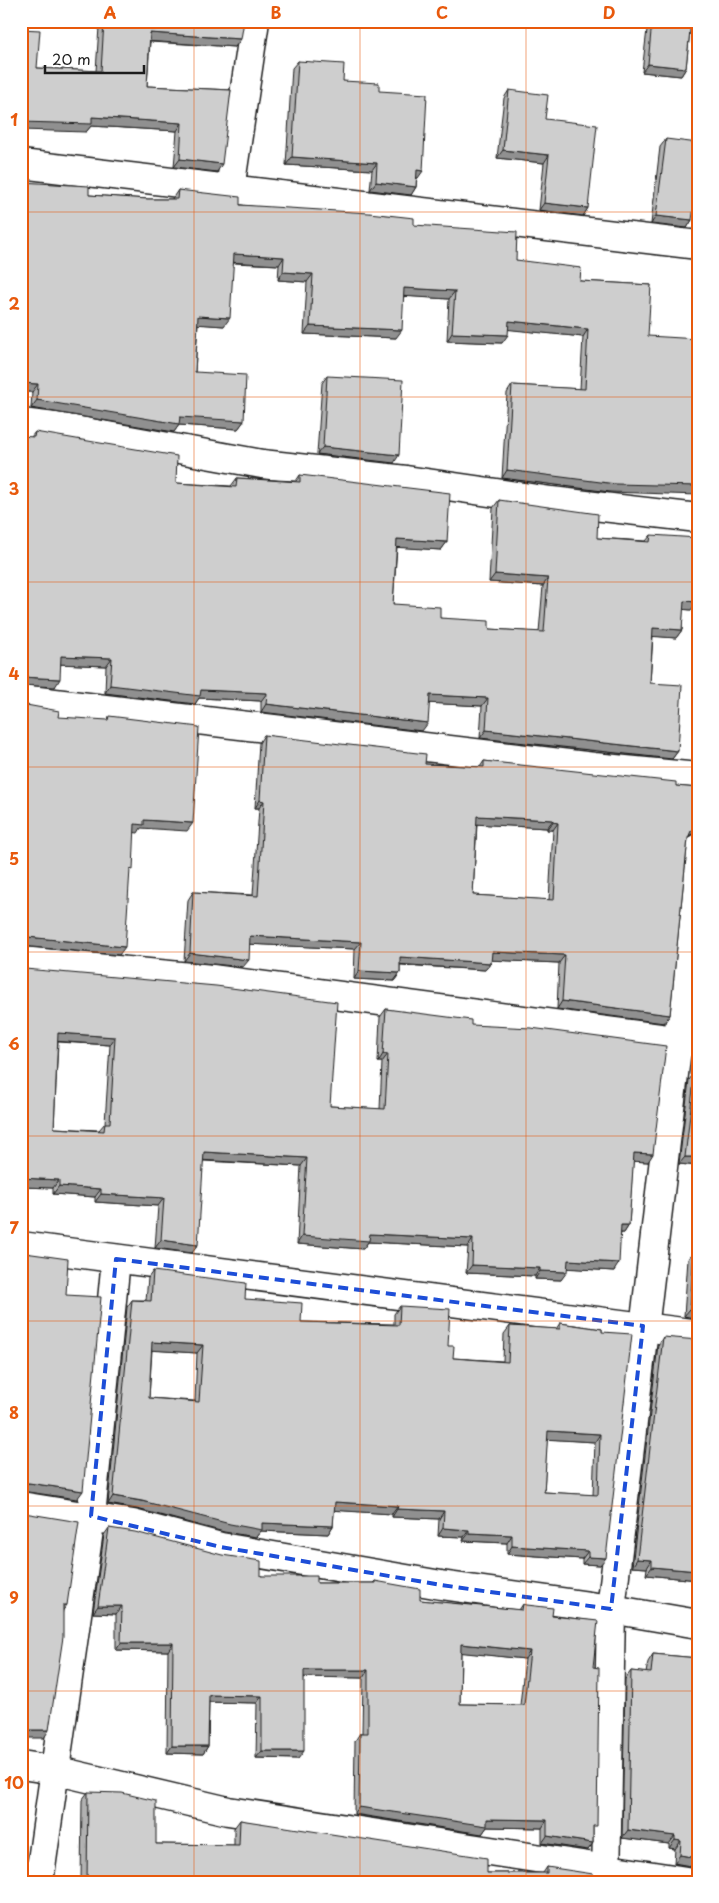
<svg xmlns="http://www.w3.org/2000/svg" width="719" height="1903" font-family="'Playpen Sans',sans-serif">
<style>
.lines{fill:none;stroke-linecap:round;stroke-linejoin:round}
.minor-casing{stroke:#1c1c1c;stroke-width:31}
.minor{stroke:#fff;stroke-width:28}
.wall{fill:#b1b1b1;stroke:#1c1c1c;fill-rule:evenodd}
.shaded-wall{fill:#909090;stroke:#1c1c1c}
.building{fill:#cecece;stroke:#1c1c1c;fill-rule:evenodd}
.marked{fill:none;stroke:#1d4ed8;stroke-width:4;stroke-dasharray:10 6;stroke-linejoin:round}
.grid{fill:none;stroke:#e8590c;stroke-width:1;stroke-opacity:0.55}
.neatline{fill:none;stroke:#e8590c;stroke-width:2}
.grid-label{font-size:16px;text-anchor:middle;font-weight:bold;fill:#e8590c}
</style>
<rect width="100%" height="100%" fill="#fff"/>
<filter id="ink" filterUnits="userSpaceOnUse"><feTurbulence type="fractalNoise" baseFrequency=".02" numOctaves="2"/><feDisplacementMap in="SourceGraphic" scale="10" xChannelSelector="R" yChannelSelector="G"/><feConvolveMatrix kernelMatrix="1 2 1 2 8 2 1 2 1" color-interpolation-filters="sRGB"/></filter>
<g filter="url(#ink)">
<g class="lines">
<!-- minor casing -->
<g class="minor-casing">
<g id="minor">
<polyline points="21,164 698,245"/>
<polyline points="230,189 255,21"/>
<polyline points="21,423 63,428 262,464 406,480 551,501 698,518"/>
<polyline points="21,699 594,767 698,777"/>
<polyline points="21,961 212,979 698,1043"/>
<polyline points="21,1246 698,1334"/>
<polyline points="21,1506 133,1524 221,1547 441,1585 611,1609 698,1624"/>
<polyline points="21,1765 54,1770 228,1811 693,1882"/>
<polyline points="39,1882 91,1516 116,1259"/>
<polyline points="606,1882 611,1609 678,1040 698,848"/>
</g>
</g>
<!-- minor -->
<use href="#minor" class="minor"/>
</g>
<!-- wall -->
<g class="wall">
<polygon points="48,21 244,21 235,47 150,42 147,86 231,90 217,172 174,167 177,131 91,126 86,132 37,68 96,71 99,27 48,24"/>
<polygon points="648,21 691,21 686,68 681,76 642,72"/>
<polygon points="298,61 343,81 379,91 418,178 417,178 416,187 411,195 370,190 372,170 286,165 292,68"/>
<polygon points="509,90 545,119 588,208 583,216 539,210 544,163 497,158 504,98"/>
<polygon points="666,139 692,220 687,228 651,224 660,147"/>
<polygon points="21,182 89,195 148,199 172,199 178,190 240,205 414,225 516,260 580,281 651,285 610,492 502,478 507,393 512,385 580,389 583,337 508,329 502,343 447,341 449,299 404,296 396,338 304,334 307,282 278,280 279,265 233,263 224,326 198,324 195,372 244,421 238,429 179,425 174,432 31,408 32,392 21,392"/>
<polygon points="327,376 394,463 317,454 322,383"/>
<polygon points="35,432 176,483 231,486 237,478 296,481 300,475 447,542 441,550 397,547 393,604 440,618 489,629 539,632 543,586 489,582 493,508 499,500 597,538 646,541 651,535 691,610 683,609 682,630 676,638 653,636 650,683 678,751 672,759 480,738 482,706 429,703 422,731 261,712 261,701 199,698 195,704 105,693 106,666 61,664 55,687 31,437"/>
<path d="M264 735 425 764 480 767 484 761 676 786 698 788V833L692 834 689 836 688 838 670 1015 664 1023 557 1009 559 963 491 960V963L485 970 400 965V973L394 981 354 979 355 949 249 944 243 967 184 961 188 900 193 892 253 895 259 808H255L259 743ZM477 824 547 828V830H553L549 900 473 895Z"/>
<path d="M21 967 330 1106 380 1109 382 1062H378L380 1017 386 1009 471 1025 648 1162 633 1161 629 1225 624 1233H621L614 1271 567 1268 561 1280 535 1279V1276L466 1273 468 1247 368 1242 363 1249 297 1244 301 1166 203 1161 192 1253 155 1248 158 1206 95 1202V1197L53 1194V1188L21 1187ZM58 1042 110 1045 105 1123 99 1130 54 1128Z"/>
<polygon points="695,1072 698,1072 698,1166 679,1164 689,1080"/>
<polygon points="694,1251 698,1319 684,1316 688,1259"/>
<path d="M153 1271 245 1299 301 1322 394 1324V1314L400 1306 448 1346 453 1358 503 1361 504 1334 510 1326 556 1329 560 1323 602 1329 600 1565 582 1564V1559L507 1554V1543L463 1541 464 1537 438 1536 439 1519 392 1517V1514L334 1510 333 1526 328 1534 261 1531 256 1537 224 1532 137 1509 108 1504 127 1307 132 1300H146L148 1278ZM152 1350 197 1353 195 1401 149 1398ZM547 1439 595 1442 593 1495 544 1492Z"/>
<polygon points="663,1337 698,1580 646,1575 647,1568 632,1567 658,1345"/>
<path d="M109 1528 261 1576 317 1583H373L375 1581 420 1600 519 1610 523 1604 552 1616 593 1667V1843L588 1850 542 1843V1828L487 1827 482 1834 354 1814 355 1741 360 1733H362L363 1678 304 1677 298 1759 256 1758 257 1703 209 1702 208 1746 203 1754 167 1753 168 1651 116 1650V1614L93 1613 104 1535ZM461 1652 525 1659 520 1705 460 1704Z"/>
<polygon points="653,1654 698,1658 698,1868 674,1863 675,1849 669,1848 669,1844 622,1838 625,1679 631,1671 646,1673 648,1662"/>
<polygon points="88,1792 156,1844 234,1845 234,1828 240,1820 487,1873 543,1873 547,1867 593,1882 81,1882 82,1800"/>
</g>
<!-- shaded-wall -->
<g class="shaded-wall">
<polygon points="50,21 103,21 99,27 48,24"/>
<polygon points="150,33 241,39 235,47 145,41"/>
<polygon points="648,64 686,68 681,76 642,72"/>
<polygon points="92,117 182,123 177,131 91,126 86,132 21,130 21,122"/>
<polygon points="503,150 549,155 544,163 497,158"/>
<polygon points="292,157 377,163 372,170 286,165"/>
<polygon points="180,159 222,164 217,172 174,167"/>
<polygon points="417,170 423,171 418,178 412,178"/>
<polygon points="376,182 416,187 411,195 370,190"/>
<polygon points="544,203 588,208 583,216 539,210"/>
<polygon points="656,216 692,220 687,228 651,224"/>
<polygon points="234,254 284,257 279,265 228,262"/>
<polygon points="283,272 313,274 307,282 278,280"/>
<polygon points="404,288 455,291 449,299 399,296"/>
<polygon points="198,316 230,318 224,326 193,324"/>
<polygon points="509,321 588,329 583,337 503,329"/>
<polygon points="310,326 402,330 396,338 304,334"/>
<polygon points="452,333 508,335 502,343 447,341"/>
<polygon points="21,383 38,384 32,392 21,392"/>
<polygon points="37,400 244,421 238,429 179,425 174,432 31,408"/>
<polygon points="323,447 399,455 394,463 317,454"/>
<polygon points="507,470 698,486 698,495 610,492 502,478"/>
<polygon points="397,539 447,542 441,550 391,547"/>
<polygon points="495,574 548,578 543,586 489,582"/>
<polygon points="684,601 697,602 691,610 678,609"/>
<polygon points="653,628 682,630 676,638 647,636"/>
<polygon points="61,656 112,658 106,666 56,664"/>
<polygon points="21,677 60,679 55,687 21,685"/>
<polygon points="110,685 201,690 267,693 261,701 199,698 195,704 105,693"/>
<polygon points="430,695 488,698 482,706 424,703"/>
<polygon points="266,704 428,723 422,731 261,712"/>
<polygon points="486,730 678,751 672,759 480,738"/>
<polygon points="260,800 264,801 259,808 255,808"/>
<polygon points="477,816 553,820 547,828 472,824"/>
<polygon points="144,820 193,823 187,831 141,828 138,833 130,832 135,824"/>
<polygon points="553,822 558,823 553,830 547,830"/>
<polygon points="698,826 698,833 692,834 686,838 691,831"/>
<polygon points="250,936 361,942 355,949 244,944"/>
<polygon points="28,937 125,947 119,955 21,946 21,939"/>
<polygon points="492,952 565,955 559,963 486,960"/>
<polygon points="190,953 249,960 243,967 184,961"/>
<polygon points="400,957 491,963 485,970 395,964"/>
<polygon points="359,971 400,973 394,981 354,979"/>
<polygon points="562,1001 670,1015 664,1023 557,1009"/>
<polygon points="58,1033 115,1037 110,1045 53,1041"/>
<polygon points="383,1054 388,1054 382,1062 378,1062"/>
<polygon points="204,1152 307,1158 301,1166 198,1160"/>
<polygon points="634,1153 653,1154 648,1162 628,1161"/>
<polygon points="685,1157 698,1157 698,1166 679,1164"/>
<polygon points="21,1178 59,1180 53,1188 21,1187"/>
<polygon points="59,1186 101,1189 95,1197 53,1194"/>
<polygon points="101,1194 164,1198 158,1206 95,1202"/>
<polygon points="621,1225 629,1225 624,1233 616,1233"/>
<polygon points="370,1234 473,1239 468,1247 368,1242 363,1249 297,1244 302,1236"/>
<polygon points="161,1240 198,1245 192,1253 155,1248"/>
<polygon points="568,1260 619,1263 614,1271 562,1268"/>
<polygon points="472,1265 540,1268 535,1276 466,1273"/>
<polygon points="540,1271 567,1272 561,1280 535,1279"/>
<polygon points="690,1309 698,1310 698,1319 684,1316"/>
<polygon points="152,1342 203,1345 197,1353 147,1350"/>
<polygon points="548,1431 600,1434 595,1442 542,1439"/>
<polygon points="21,1483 29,1483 83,1491 77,1499 21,1491"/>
<polygon points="113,1496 262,1523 333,1526 328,1534 261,1531 256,1537 224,1532 137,1509 108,1504"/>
<polygon points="335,1502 398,1506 392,1514 329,1510"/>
<polygon points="397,1509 444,1511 439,1519 392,1517"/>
<polygon points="443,1528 469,1530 464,1537 438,1536"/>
<polygon points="469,1533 512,1535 507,1543 463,1541"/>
<polygon points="512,1546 588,1551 582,1559 507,1554"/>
<polygon points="588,1557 606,1558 600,1565 582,1564"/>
<polygon points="637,1559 652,1560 647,1568 632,1567"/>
<polygon points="652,1567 698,1571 698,1580 646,1575"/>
<polygon points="63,1605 67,1605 61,1613"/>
<polygon points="98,1606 122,1606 116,1614 93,1613"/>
<polygon points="121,1643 173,1643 168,1651 116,1650"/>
<polygon points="461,1644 530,1651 525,1659 456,1652"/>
<polygon points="304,1670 368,1670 363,1678 299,1677"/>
<polygon points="209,1695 262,1696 257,1703 203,1702"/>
<polygon points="21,1730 49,1730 44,1738 21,1738"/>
<polygon points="172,1746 208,1746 203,1754 167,1753"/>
<polygon points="262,1751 304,1751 298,1759 256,1758"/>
<polygon points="359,1807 487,1819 547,1820 542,1828 487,1827 482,1834 354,1814"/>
<polygon points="628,1830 675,1836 669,1844 622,1838"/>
<polygon points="547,1836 593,1843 588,1850 542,1843"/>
<polygon points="675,1840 681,1841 675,1849 669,1848"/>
<polygon points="680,1855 698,1858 698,1864 696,1867 674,1863"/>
</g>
<!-- building -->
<g class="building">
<polygon points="104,21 244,21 241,39 150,33 147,86 231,90 222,164 180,159 182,123 92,117 92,124 21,122 21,29 40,30 37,68 101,71"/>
<polygon points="652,21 691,21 686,68 648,64"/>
<polygon points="298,61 344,64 343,81 379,83 379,91 427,94 423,171 417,170 416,187 376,182 377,163 292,157"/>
<polygon points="509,90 548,95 545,119 597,125 588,208 544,203 549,155 503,150"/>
<polygon points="666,139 698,143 698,177 692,220 656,216"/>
<polygon points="21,182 89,186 89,195 148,199 177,199 178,190 240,197 240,205 369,213 414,218 414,225 517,232 516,260 581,268 580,281 651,285 648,336 698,339 698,486 616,484 507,470 512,385 585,389 588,329 509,321 508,335 452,333 455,291 404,288 402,330 310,326 313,274 283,272 284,257 234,254 230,318 198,316 195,372 246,375 244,421 180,417 179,424 37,400 38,384 21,383"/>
<polygon points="327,376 403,380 399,455 323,447"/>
<polygon points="35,432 177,456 176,483 236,487 237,478 300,482 300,475 450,493 447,542 397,539 393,604 440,607 440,618 489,621 489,629 544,632 548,578 495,574 499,500 598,514 597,538 650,542 651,535 698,538 698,581 697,602 684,601 682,630 653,628 650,683 682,685 678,751 486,730 488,698 430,695 428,723 266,704 267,693 201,690 200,696 110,685 112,658 61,656 60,679 21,677 21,436 34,437"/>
<polygon points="21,704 59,711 58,717 108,720 109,716 199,727 193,823 144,820 144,825 135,824 133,870 130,869 125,947 28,937 21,939"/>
<path d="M264 735 426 754 425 764 484 767V761L676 782V786L698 788V826L691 831 688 838 670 1015 562 1001 565 955 492 952 491 963 400 957V973L359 971 361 942 250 936 249 960 190 953 193 892 258 896 264 801 260 800ZM477 816 553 820V822L558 823 554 900 473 895Z"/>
<path d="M21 967 25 969 216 986 337 1002 330 1106 385 1109 388 1054H383L386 1009 471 1020V1025L531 1028 666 1046 653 1154 634 1153 629 1225H621L619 1263 568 1260 567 1272 540 1271V1268L472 1265 473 1239 370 1234 369 1241 302 1236 307 1158 204 1152 198 1245 161 1240 164 1198 101 1194V1189L59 1186V1180L21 1178ZM58 1033 115 1037 110 1123H105L104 1131 54 1128Z"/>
<polygon points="695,1072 698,1072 698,1157 685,1157"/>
<polygon points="694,1251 698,1252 698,1310 690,1309"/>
<polygon points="21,1252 25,1253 68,1259 66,1295 101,1297 83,1491 29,1483 21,1483"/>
<path d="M153 1271 246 1283 245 1299 302 1303 301 1322 399 1325 400 1306 450 1309 448 1346H454L453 1358 508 1362 510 1326 560 1329V1323L602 1329V1332L632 1334 606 1558 588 1557V1551L512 1546V1535L469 1533V1530L443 1528 444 1511 397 1509 398 1506 335 1502 333 1526 262 1523V1530L230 1524 142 1501 113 1496 132 1300 151 1301ZM152 1342 203 1345 199 1402 149 1398ZM548 1431 600 1434 598 1495 544 1492Z"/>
<polygon points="663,1337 698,1340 698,1571 652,1567 652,1560 637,1559"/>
<polygon points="21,1512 24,1513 79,1522 67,1605 63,1605 63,1637 49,1730 21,1730"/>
<path d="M109 1528 135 1532 222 1555 261 1561V1576H317V1583H375V1581L420 1589V1600L522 1610 523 1604 527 1605 553 1608 552 1616 598 1621 593 1667 599 1668 597 1826H593V1843L547 1836V1820L487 1819V1826L359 1807 360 1733H368V1670H304V1751H262V1696L209 1695 208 1746H172L173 1643H121L122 1606H98ZM461 1644 530 1651 524 1705 460 1704Z"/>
<polygon points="653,1654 698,1658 698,1858 680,1855 681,1841 675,1840 675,1836 628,1830 631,1671 651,1673"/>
<polygon points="88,1792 122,1793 156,1801 156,1844 239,1845 240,1820 487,1858 487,1873 547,1873 547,1867 593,1874 593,1882 87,1882"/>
</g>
</g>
<!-- marked area -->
<path class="marked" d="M116 1259 643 1326 611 1609 441 1585 221 1547 91 1516Z"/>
<!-- grid -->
<path class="grid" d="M194 21V1882M360 21V1882M526 21V1882M21 212H698M21 397H698M21 582H698M21 767H698M21 952H698M21 1136H698M21 1321H698M21 1506H698M21 1691H698"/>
<!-- margin -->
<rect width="719" height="1903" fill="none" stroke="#fff" stroke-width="55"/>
<!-- scale -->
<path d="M45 65v8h99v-8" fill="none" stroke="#1c1c1c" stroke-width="2.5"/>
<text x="52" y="65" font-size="15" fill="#1c1c1c" stroke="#ffffff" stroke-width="4" paint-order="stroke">20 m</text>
<rect x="28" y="28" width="664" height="1848" class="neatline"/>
<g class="grid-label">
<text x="110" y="19">A</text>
<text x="276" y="19">B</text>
<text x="442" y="19">C</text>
<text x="609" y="19">D</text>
<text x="14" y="126">1</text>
<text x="14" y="310">2</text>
<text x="14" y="495">3</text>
<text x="14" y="680">4</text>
<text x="14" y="865">5</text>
<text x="14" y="1050">6</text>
<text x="14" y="1234">7</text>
<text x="14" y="1419">8</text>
<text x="14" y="1604">9</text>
<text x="14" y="1789">10</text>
</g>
</svg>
